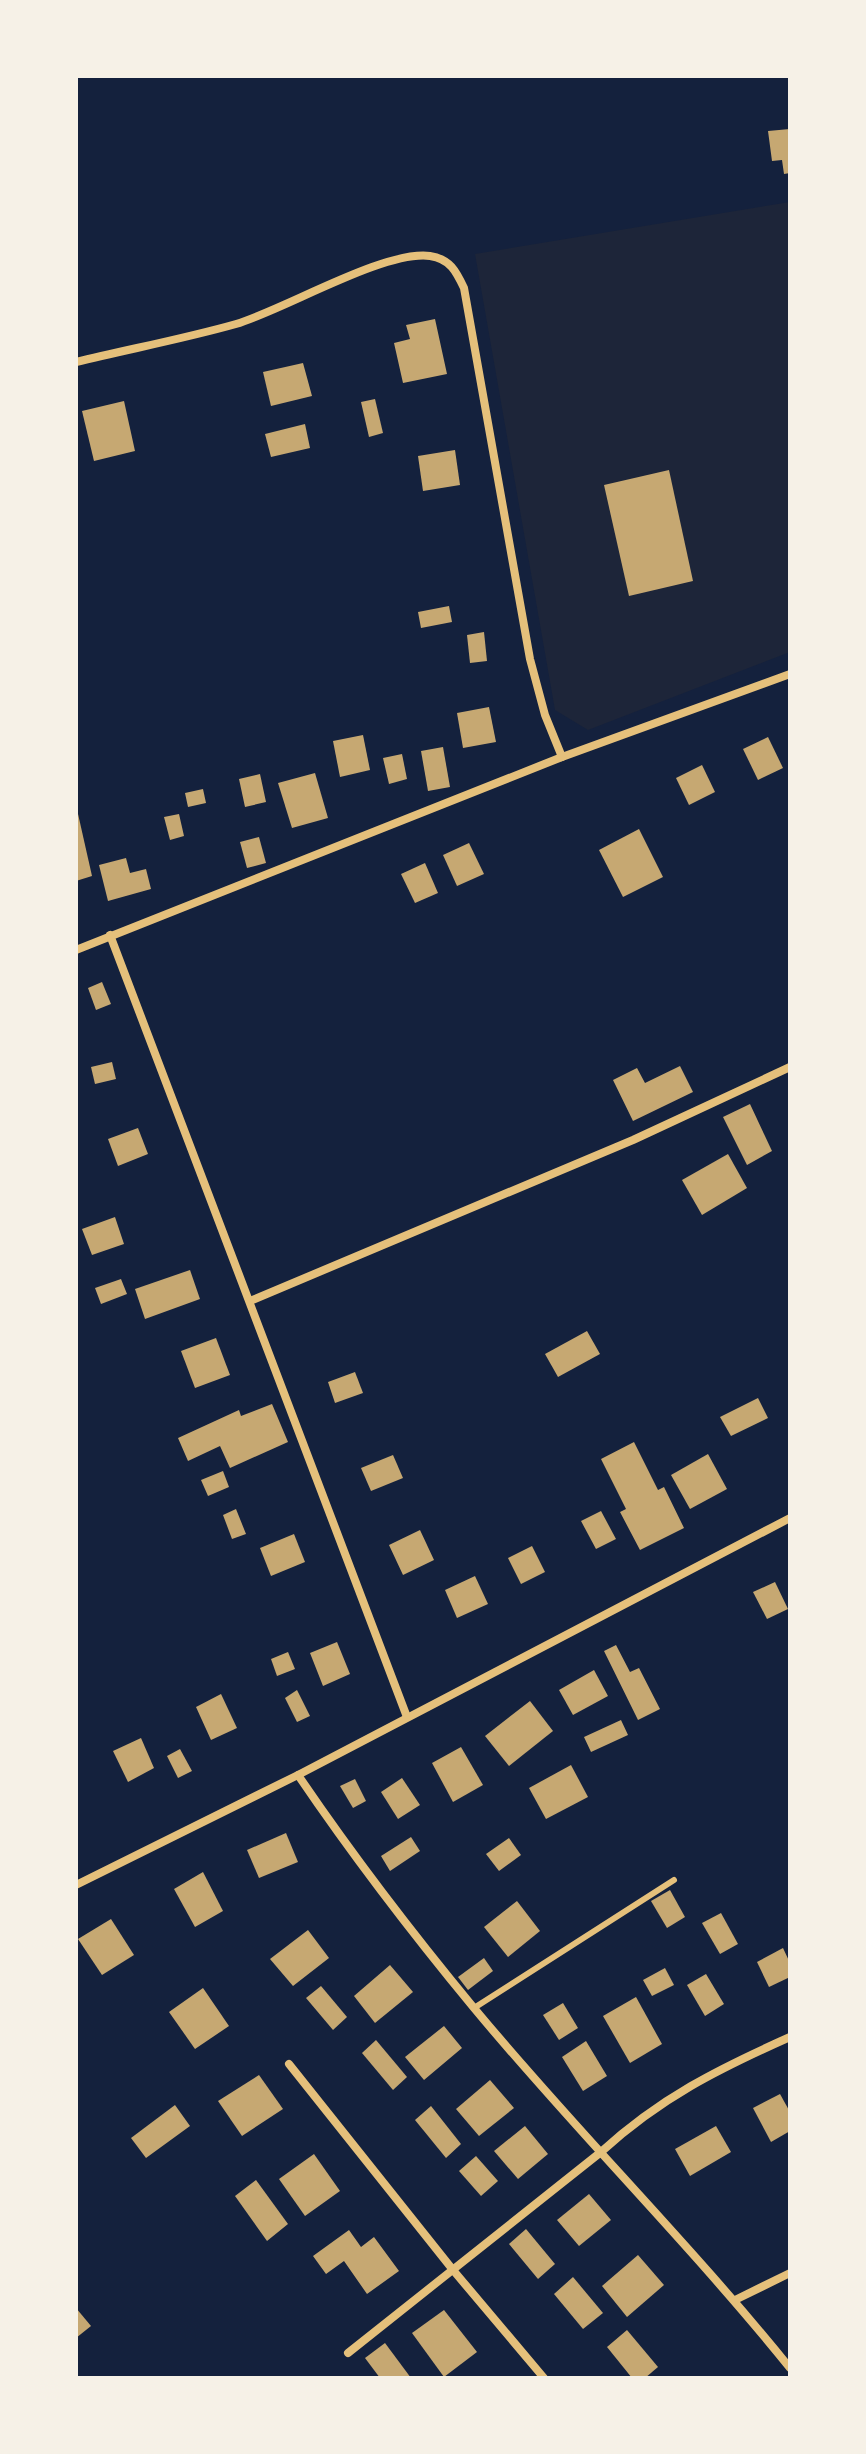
<svg xmlns="http://www.w3.org/2000/svg" width="866" height="2454" font-family="Rubik,sans-serif">
<style>
.green{fill:#1d2539}
.building{fill:#c6a872}
.lines{fill:none;stroke-linecap:round;stroke-linejoin:round}
.service{stroke:#e5c07b;stroke-width:6}
.minor{stroke:#e5c07b;stroke-width:8}
</style>
<rect width="100%" height="100%" fill="#14213d"/>
<!-- green -->
<polygon class="green" points="790,202 790,652 588,730 555,710 475,254"/>
<!-- building -->
<g class="building">
<polygon points="790,129 790,173 784,174 782,160 772,161 768,131"/>
<polygon points="435,319 447,374 403,383 394,343 410,339 406,325"/>
<polygon points="303,363 312,396 271,406 263,372"/>
<polygon points="375,399 383,433 369,437 361,402"/>
<polygon points="124,401 135,451 94,461 82,411"/>
<polygon points="305,424 310,448 271,457 265,434"/>
<polygon points="455,450 460,485 423,491 418,456"/>
<polygon points="669,470 693,581 629,596 604,485"/>
<polygon points="449,606 452,622 421,628 418,612"/>
<polygon points="484,632 487,661 470,663 467,635"/>
<polygon points="489,707 496,742 463,748 457,713"/>
<polygon points="363,735 370,770 340,777 333,741"/>
<polygon points="768,737 783,768 758,780 743,749"/>
<polygon points="443,747 450,787 428,791 421,751"/>
<polygon points="402,754 407,779 389,784 383,758"/>
<polygon points="702,765 715,792 689,805 676,778"/>
<polygon points="315,773 328,818 292,828 278,783"/>
<polygon points="260,774 266,802 245,807 239,779"/>
<polygon points="203,789 206,803 188,807 185,793"/>
<polygon points="76,805 92,876 76,881"/>
<polygon points="179,814 184,836 170,840 164,817"/>
<polygon points="639,829 663,877 623,897 599,850"/>
<polygon points="259,837 266,863 247,868 240,842"/>
<polygon points="469,843 484,874 457,886 443,855"/>
<polygon points="126,858 130,873 146,869 151,889 108,901 99,865"/>
<polygon points="425,863 438,893 415,903 401,874"/>
<polygon points="102,982 111,1004 96,1010 88,988"/>
<polygon points="112,1062 116,1079 95,1084 91,1067"/>
<polygon points="680,1066 693,1092 633,1121 613,1080 637,1068 645,1083"/>
<polygon points="750,1104 772,1151 747,1165 723,1117"/>
<polygon points="138,1128 148,1154 118,1166 108,1139"/>
<polygon points="728,1154 747,1188 702,1215 682,1180"/>
<polygon points="115,1217 124,1244 92,1255 82,1229"/>
<polygon points="190,1270 200,1299 145,1319 135,1289"/>
<polygon points="121,1279 127,1294 101,1304 95,1288"/>
<polygon points="587,1331 600,1354 558,1377 545,1354"/>
<polygon points="216,1338 230,1375 195,1388 181,1351"/>
<polygon points="355,1372 363,1393 335,1403 328,1382"/>
<polygon points="758,1398 768,1418 731,1436 720,1417"/>
<polygon points="272,1404 288,1442 230,1468 220,1446 188,1461 178,1438 239,1410 241,1416"/>
<polygon points="634,1442 658,1490 664,1487 684,1528 640,1550 620,1512 626,1509 601,1459"/>
<polygon points="708,1454 727,1489 690,1509 671,1475"/>
<polygon points="393,1455 403,1478 371,1491 361,1468"/>
<polygon points="223,1471 229,1487 208,1496 201,1480"/>
<polygon points="236,1509 246,1534 232,1539 223,1515"/>
<polygon points="601,1511 616,1539 596,1549 581,1521"/>
<polygon points="420,1530 434,1560 403,1575 389,1545"/>
<polygon points="294,1534 305,1562 271,1576 260,1548"/>
<polygon points="532,1546 545,1572 521,1584 508,1558"/>
<polygon points="475,1576 488,1604 457,1618 445,1590"/>
<polygon points="775,1582 788,1609 767,1619 753,1592"/>
<polygon points="337,1642 350,1674 323,1686 310,1653"/>
<polygon points="616,1645 630,1672 639,1668 660,1709 638,1720 604,1651"/>
<polygon points="288,1652 295,1669 277,1676 271,1659"/>
<polygon points="594,1670 608,1696 573,1715 559,1690"/>
<polygon points="297,1690 310,1716 297,1722 285,1698"/>
<polygon points="221,1694 237,1728 211,1740 196,1707"/>
<polygon points="530,1701 553,1731 509,1766 485,1736"/>
<polygon points="621,1720 628,1735 591,1752 584,1737"/>
<polygon points="141,1738 154,1768 128,1782 113,1751"/>
<polygon points="461,1747 483,1785 453,1802 432,1763"/>
<polygon points="180,1749 192,1771 178,1778 167,1756"/>
<polygon points="571,1765 588,1797 546,1819 529,1788"/>
<polygon points="402,1778 420,1805 398,1819 381,1792"/>
<polygon points="355,1779 366,1801 353,1808 340,1786"/>
<polygon points="286,1833 298,1862 259,1878 247,1850"/>
<polygon points="411,1837 420,1851 390,1871 381,1856"/>
<polygon points="509,1838 521,1855 499,1871 486,1854"/>
<polygon points="203,1872 223,1911 195,1927 174,1889"/>
<polygon points="670,1890 685,1917 667,1928 651,1901"/>
<polygon points="517,1901 540,1931 508,1957 484,1927"/>
<polygon points="721,1913 738,1944 720,1954 702,1923"/>
<polygon points="111,1919 134,1955 102,1975 78,1939"/>
<polygon points="308,1930 329,1958 293,1986 270,1959"/>
<polygon points="783,1948 790,1963 790,1977 769,1987 757,1962"/>
<polygon points="484,1958 493,1971 468,1990 458,1977"/>
<polygon points="390,1965 413,1992 375,2023 354,1996"/>
<polygon points="665,1968 674,1985 652,1996 643,1980"/>
<polygon points="706,1974 724,2004 705,2016 687,1985"/>
<polygon points="321,1986 347,2017 333,2030 306,1998"/>
<polygon points="203,1988 229,2026 195,2049 169,2012"/>
<polygon points="636,1997 662,2044 630,2063 603,2016"/>
<polygon points="563,2003 578,2028 559,2040 543,2015"/>
<polygon points="444,2026 462,2048 424,2080 405,2057"/>
<polygon points="376,2040 407,2077 393,2090 362,2053"/>
<polygon points="586,2041 607,2076 583,2091 562,2057"/>
<polygon points="259,2075 283,2109 242,2136 218,2101"/>
<polygon points="490,2080 514,2108 479,2136 456,2109"/>
<polygon points="780,2094 790,2112 790,2131 771,2142 753,2108"/>
<polygon points="175,2105 190,2126 146,2158 131,2138"/>
<polygon points="431,2106 461,2144 446,2158 415,2120"/>
<polygon points="525,2126 548,2154 518,2179 494,2151"/>
<polygon points="716,2126 731,2152 690,2176 675,2149"/>
<polygon points="314,2154 340,2191 305,2216 279,2179"/>
<polygon points="476,2156 498,2181 481,2196 459,2171"/>
<polygon points="256,2180 288,2224 267,2241 235,2196"/>
<polygon points="589,2194 611,2220 579,2246 557,2220"/>
<polygon points="526,2229 555,2264 538,2279 509,2244"/>
<polygon points="349,2230 361,2247 374,2237 399,2271 367,2294 344,2261 326,2274 313,2256"/>
<polygon points="638,2255 664,2285 627,2317 602,2286"/>
<polygon points="573,2277 603,2313 583,2329 554,2294"/>
<polygon points="76,2308 91,2326 76,2338"/>
<polygon points="444,2310 477,2352 444,2377 412,2333"/>
<polygon points="627,2330 658,2367 645,2378 632,2378 607,2347"/>
<polygon points="385,2343 411,2378 380,2378 365,2358"/>
</g>
<g class="lines">
<!-- service -->
<polyline class="service" points="474,2008 674,1880"/>
<!-- minor -->
<g class="minor">
<path d="M76 362C129 349 183 339 236 324 286 309 384 250 430 256 450 259 456 271 464 288L530 659 545 715 562 757"/>
<polyline points="110,935 407,1717"/>
<polyline points="76,950 562,757 790,674"/>
<polyline points="250,1301 633,1140 790,1067"/>
<path d="M298 1775C353 1856 412 1933 474 2008 576 2131 690 2244 790 2368"/>
<polyline points="76,1885 298,1775 790,1518"/>
<polyline points="289,2064 453,2270 544,2378"/>
<polyline points="735,2300 790,2273"/>
<path d="M348 2353 601 2152C660 2098 718 2069 790 2037"/>
</g>
</g>
<!-- border -->
<rect width="866" height="2454" fill="none" stroke="#f6f1e7" stroke-width="156"/>
</svg>
